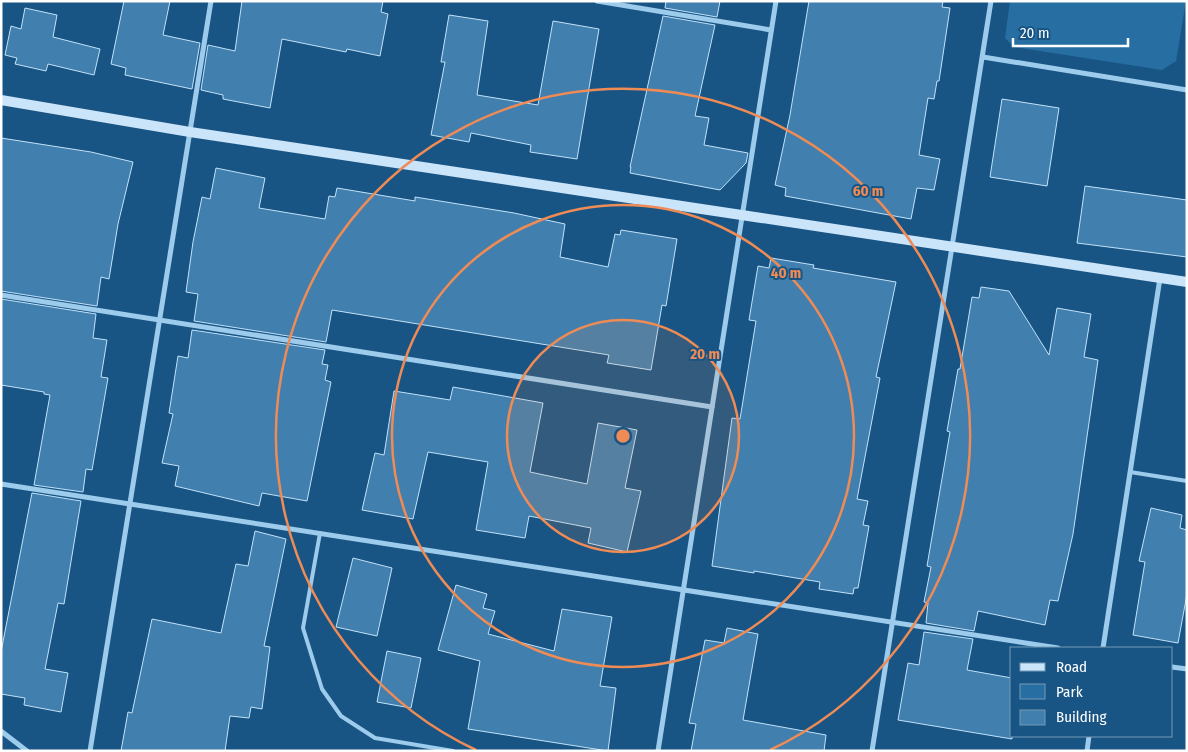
<svg xmlns="http://www.w3.org/2000/svg" width="1188" height="752" font-family="'Fira Sans Condensed',sans-serif">
<style>
.green{fill:#276ea2}
.building{fill:#407fae;stroke:#c2e2f9}
.lines{fill:none;stroke-linecap:round;stroke-linejoin:round}
.lane{stroke:#9dcbec;stroke-width:4}
.street{stroke:#9dcbec;stroke-width:5}
.secondary{stroke:#cae4f9;stroke-width:10}
.ring{fill:none;stroke:#ef8b55;stroke-width:2.5}
.centre{fill:#ef8b55;stroke:#185585;stroke-width:2.5}
.ring-label{font-size:15px;text-anchor:middle;font-weight:bold;fill:#ef8b55;stroke:#185585;stroke-width:4;stroke-linejoin:round;paint-order:stroke}
</style>
<rect width="100%" height="100%" fill="#185585"/>
<!-- green -->
<polygon class="green" points="1010,1 1186,1 1176,61 1162,70 1014,47 1005,38"/>
<!-- building -->
<g class="building">
<polygon points="124,1 170,1 163,35 200,43 192,89 125,75 126,68 111,64"/>
<polygon points="242,1 383,1 381,12 388,14 380,56 347,49 346,52 282,39 270,108 223,99 223,95 201,90 208,45 235,51"/>
<polygon points="666,1 720,1 717,17 665,8"/>
<polygon points="809,1 943,1 942,7 950,8 939,81 937,81 934,99 928,98 919,155 940,159 934,190 917,188 911,219 785,196 786,188 775,185 790,115"/>
<polygon points="25,8 57,15 53,37 100,49 94,75 48,64 46,71 15,64 17,58 5,55 11,26 21,29"/>
<polygon points="449,15 488,21 477,95 538,105 553,21 599,29 577,159 530,152 531,145 471,133 469,142 431,135 445,62 441,62"/>
<polygon points="663,16 715,25 695,116 709,118 704,145 748,153 746,163 720,190 630,173 631,167 630,167"/>
<polygon points="1002,99 1059,108 1047,186 990,177"/>
<polygon points="1,138 91,152 133,162 118,224 109,279 101,277 97,306 1,291"/>
<polygon points="216,168 265,178 259,208 325,219 329,196 335,197 337,188 415,201 415,197 514,213 565,224 560,257 608,267 615,234 620,235 621,230 677,239 666,306 662,305 651,370 607,363 609,355 332,310 326,342 194,321 198,294 186,292 193,242 202,197 210,199"/>
<polygon points="1085,186 1187,200 1187,257 1077,243"/>
<polygon points="771,258 814,265 813,268 896,282 876,377 880,378 857,499 868,501 863,525 869,526 858,588 854,588 853,594 819,589 820,582 754,571 754,573 712,566 732,418 740,419 756,321 749,320 758,266 769,268"/>
<polygon points="981,287 1009,291 1049,355 1057,308 1091,314 1084,357 1098,360 1073,534 1058,601 1050,600 1045,625 978,611 974,631 926,623 928,603 924,602 931,567 927,566 950,432 947,431 958,369 960,369 972,297 979,298"/>
<polygon points="1,299 96,314 93,338 107,340 101,377 108,378 92,470 86,469 83,492 34,485 50,395 44,394 44,392 1,385"/>
<polygon points="192,330 325,350 322,364 328,365 325,380 331,382 307,501 262,493 259,506 175,486 179,466 162,463 173,414 169,413 178,356 188,358"/>
<polygon points="453,387 543,403 530,472 587,484 598,423 637,430 625,488 641,491 627,552 588,543 591,528 529,516 525,538 476,530 488,462 428,452 413,519 362,510 375,453 384,455 394,391 450,400"/>
<polygon points="32,493 81,501 64,604 58,603 45,669 68,673 61,712 24,705 25,698 1,694 1,652"/>
<polygon points="1151,508 1182,515 1180,528 1187,530 1187,594 1178,643 1133,635 1145,562 1139,561"/>
<polygon points="255,531 286,539 264,646 270,647 262,709 251,707 249,718 230,716 225,751 121,751 128,712 132,713 152,619 221,633 236,564 248,566"/>
<polygon points="353,558 392,568 377,636 336,627"/>
<polygon points="456,585 487,594 483,608 495,611 488,634 554,651 562,609 612,617 600,686 616,688 608,751 468,729 480,661 438,650"/>
<polygon points="727,628 758,634 743,720 826,735 824,751 691,751 696,724 689,723 705,640 724,643"/>
<polygon points="924,632 973,639 967,670 1012,678 1012,739 898,720 908,663 919,665"/>
<polygon points="387,651 421,658 411,708 377,702"/>
</g>
<g class="lines">
<!-- lane -->
<g class="lane">
<polyline points="1130,472 1187,481"/>
<polyline points="320,533 303,628 322,689 341,716 375,738 453,751"/>
</g>
<!-- street -->
<g class="street">
<polyline points="597,1 771,30"/>
<polyline points="983,57 1187,90"/>
<polyline points="1,295 712,407"/>
<polyline points="1,484 1058,648"/>
<polyline points="1103,648 1160,278"/>
<polyline points="1172,667 1187,669"/>
<polyline points="1,731 27,751"/>
<polyline points="90,751 211,1"/>
<polyline points="658,751 776,1"/>
<polyline points="872,751 991,1"/>
<polyline points="1087,751 1089,736"/>
</g>
<!-- secondary -->
<polyline class="secondary" points="1,100 190,132 1187,282"/>
</g>
<!-- distance rings -->
<circle cx="623" cy="436" r="116" fill="#ef8b55" fill-opacity=".12"/>
<g class="ring">
<circle cx="623" cy="436" r="116"/>
<circle cx="623" cy="436" r="231"/>
<path d="M476 750A347 347 0 1 1 770 750"/>
</g>
<circle cx="623" cy="436" r="8" class="centre"/>
<g class="ring-label">
<text x="868" y="196">60 m</text>
<text x="786" y="278">40 m</text>
<text x="705" y="359">20 m</text>
</g>
<!-- border -->
<rect width="1188" height="752" fill="none" stroke="#ffffff" stroke-width="5"/>
<!-- legend -->
<rect x="1010" y="647" width="162" height="90" fill="#185585" stroke="#7499b6"/>
<rect x="1020" y="663" width="25" height="8" fill="#cae4f9" stroke="#7499b6"/>
<text x="1056" y="672" font-size="15" fill="#ffffff">Road</text>
<rect x="1020" y="684" width="25" height="15" fill="#276ea2" stroke="#7499b6"/>
<text x="1056" y="697" font-size="15" fill="#ffffff">Park</text>
<rect x="1020" y="710" width="25" height="15" fill="#407fae" stroke="#7499b6"/>
<text x="1056" y="722" font-size="15" fill="#ffffff">Building</text>
<!-- scale -->
<path d="M1013 38v8h115v-8" fill="none" stroke="#ffffff" stroke-width="2.5"/>
<text x="1020" y="38" font-size="15" fill="#ffffff" stroke="#185585" stroke-width="4" paint-order="stroke">20 m</text>
</svg>
